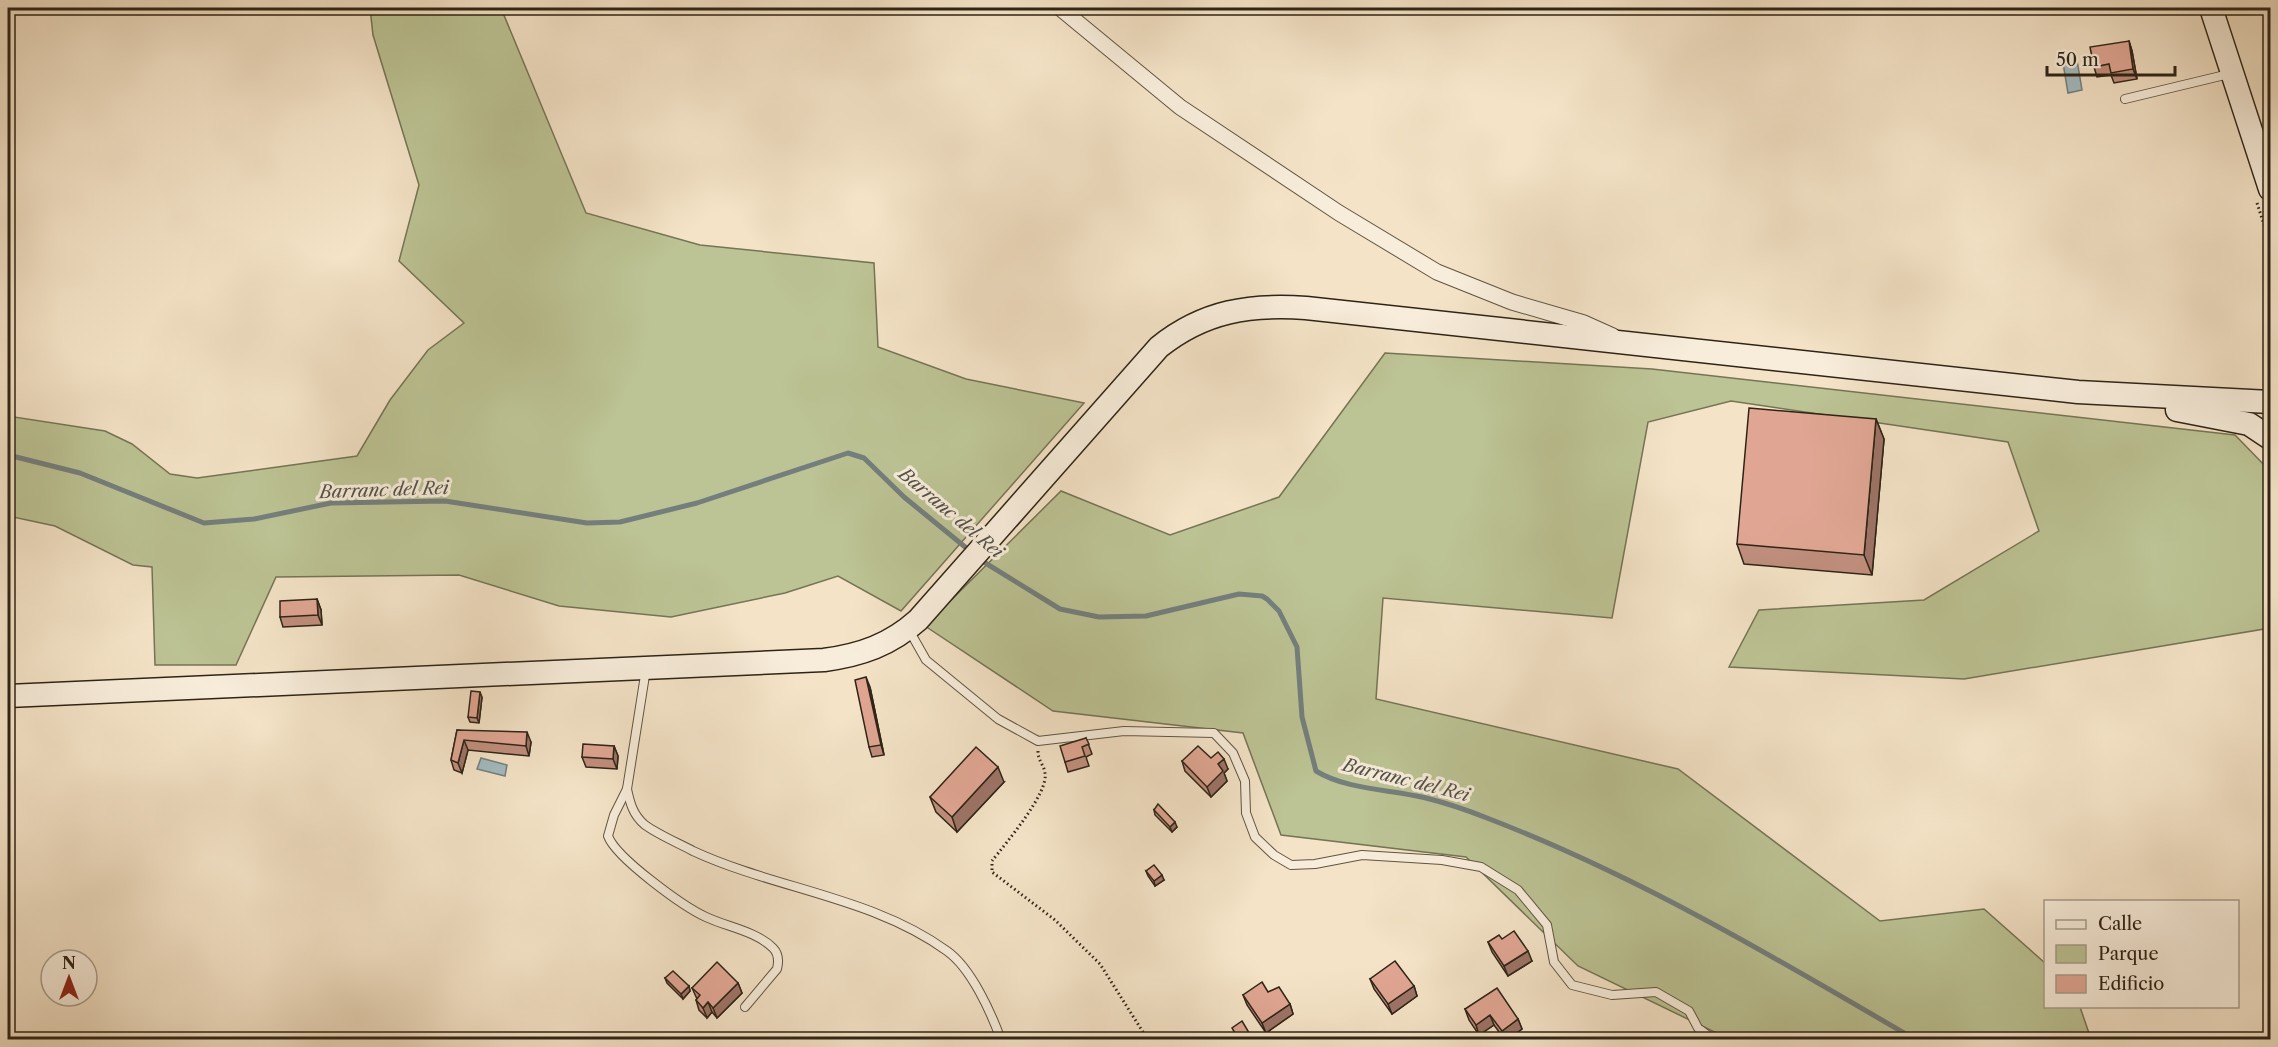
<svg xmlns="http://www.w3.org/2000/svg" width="2278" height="1047" font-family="'Libre Caslon Text',serif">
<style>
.green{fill:#bcc394;stroke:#757455;stroke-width:1.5}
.water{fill:#a2bbc1;stroke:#747f7d;stroke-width:1.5}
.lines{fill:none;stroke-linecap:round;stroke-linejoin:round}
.stream{stroke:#747f7d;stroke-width:5}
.lane-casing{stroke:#605442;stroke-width:10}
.street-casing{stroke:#605442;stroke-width:17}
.secondary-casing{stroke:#2e2416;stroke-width:25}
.path{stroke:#2e2416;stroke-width:3;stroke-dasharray:1.5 3;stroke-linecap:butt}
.lane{stroke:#f8eddb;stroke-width:8}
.street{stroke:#f8eddb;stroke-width:15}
.secondary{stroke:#f8eddb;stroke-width:22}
.wall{fill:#c18f7e;stroke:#2e2416;stroke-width:1.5}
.shaded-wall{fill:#9d7467;stroke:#2e2416;stroke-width:1.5}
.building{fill:#e0a693;stroke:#2e2416;stroke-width:1.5}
.labels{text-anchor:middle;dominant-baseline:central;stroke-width:6;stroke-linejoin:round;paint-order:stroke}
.water-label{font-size:18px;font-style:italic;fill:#515149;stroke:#f8eddb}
</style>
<rect width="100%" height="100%" fill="#f4e3c7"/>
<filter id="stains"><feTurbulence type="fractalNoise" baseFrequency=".00333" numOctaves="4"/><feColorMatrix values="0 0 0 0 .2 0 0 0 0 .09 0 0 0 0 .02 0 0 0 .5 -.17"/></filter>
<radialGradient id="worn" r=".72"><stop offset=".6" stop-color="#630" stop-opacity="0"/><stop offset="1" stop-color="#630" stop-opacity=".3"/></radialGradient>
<!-- green -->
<g class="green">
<polygon points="370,8 501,8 586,213 700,245 874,263 878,347 966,379 1084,403 901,611 838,576 785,593 671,617 559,606 459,575 276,577 236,665 155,665 152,567 133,565 55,526 8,516 8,416 105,431 132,444 170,474 197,478 357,456 390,400 428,350 464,323 399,261 419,185 373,35"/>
<polygon points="1385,353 1652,369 2235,435 2270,471 2270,628 1964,679 1729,667 1759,610 1924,600 2039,531 2008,442 1731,401 1648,422 1612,618 1383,598 1376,699 1678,769 1880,921 1984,909 2045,963 2046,1006 2080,1007 2091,1039 1729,1039 1578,966 1466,857 1281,835 1243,733 1053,711 925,626 1061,491 1170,535 1279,497"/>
</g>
<!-- water -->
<g class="water">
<polygon points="2077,60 2082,90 2068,93 2063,63"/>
<polygon points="481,758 507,765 505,776 477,769"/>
</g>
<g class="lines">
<!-- stream -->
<g class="stream">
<polyline points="8,455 80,473 204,523 254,519 331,503 445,501 587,523 620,522 697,503 848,453 864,458 904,497 970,551"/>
<path d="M979 559 1060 609 1099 617 1146 616 1239 594 1262 596 1267 599 1279 611 1297 647 1302 717 1316 771C1347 790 1390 789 1426 798 1446 803 1467 810 1487 818 1638 876 1776 958 1916 1040"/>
</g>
<!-- lane casing -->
<g class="lane-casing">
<g id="lane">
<polyline points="2125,99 2229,74"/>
<polyline points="909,630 926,660 998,719 1038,741 1124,731 1214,733 1233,753 1245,781 1246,813 1255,837 1274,855 1291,865 1315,864 1362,855 1442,860 1481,867 1518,890 1547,925 1554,962 1572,985 1612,995 1656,992 1689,1011 1698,1028 1714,1040"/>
<path d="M646 669 627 789 614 815 608 836C616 858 684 907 706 917 727 927 756 931 773 948 779 954 779 961 777 969L745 1007"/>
<path d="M627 789C630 803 633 815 645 825 659 835 678 843 693 851 775 889 873 897 947 951 971 968 991 1012 1001 1040"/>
</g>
</g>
<!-- street casing -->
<g class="street-casing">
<polyline id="street" points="1060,8 1180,107 1339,213 1437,272 1512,302 1584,323 1613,336"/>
</g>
<!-- secondary casing -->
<g class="secondary-casing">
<g id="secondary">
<polyline points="2211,8 2270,189"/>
<polyline points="2177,410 2249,424 2270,438"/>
<path d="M8 696 824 660C861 655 890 645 918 620L1159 347C1204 311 1250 304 1306 308L2078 392 2270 402"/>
</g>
</g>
<!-- path -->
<g class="path">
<polyline points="2257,203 2270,243"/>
<path d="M1038 751C1038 761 1044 765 1045 773 1049 793 1005 844 992 861V872L1055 920 1100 964 1148 1040"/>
</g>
<!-- lane -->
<use href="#lane" class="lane"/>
<!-- street -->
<use href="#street" class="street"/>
<!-- secondary -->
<use href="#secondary" class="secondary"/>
</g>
<!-- wall -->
<g class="wall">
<polygon points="2129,41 2132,51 2137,79 2114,83 2111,75 2097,77 2094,67"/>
<polygon points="1876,419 1884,439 1872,575 1744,564 1737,544"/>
<polygon points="317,599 321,610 322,625 283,627 280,617"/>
<polygon points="870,687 884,755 872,757 869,747"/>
<polygon points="482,697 479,723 470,722 468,717"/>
<polygon points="457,730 531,742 529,756 468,750 462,773 454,770 451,760"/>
<polygon points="1086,738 1092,754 1086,757 1089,766 1068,772 1065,762"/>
<polygon points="614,746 618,756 617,769 586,767 582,757"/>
<polygon points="1211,758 1228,769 1224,773 1227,781 1211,797 1185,771 1182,761"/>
<polygon points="1004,782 957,832 936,812 930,797"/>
<polygon points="1154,810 1177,827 1172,832 1155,815"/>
<polygon points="1146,871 1164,880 1155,886 1148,876"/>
<polygon points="1502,939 1532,961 1508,976 1492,952 1488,942"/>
<polygon points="665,978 689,986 690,991 683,999 667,983"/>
<polygon points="1370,979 1414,986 1417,996 1392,1014 1374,989"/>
<polygon points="738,983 742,993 717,1018 712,1012 707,1018 699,1010 696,1000 697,999 692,988"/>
<polygon points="1268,992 1290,1004 1293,1014 1266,1033 1247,1005 1243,995"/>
<polygon points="1465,1009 1518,1019 1522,1029 1507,1040 1505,1040 1494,1025 1479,1035 1469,1020"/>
</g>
<!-- shaded-wall -->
<g class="shaded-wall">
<polygon points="2129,41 2132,51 2137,79 2133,69"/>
<polygon points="1876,419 1884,439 1872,575 1864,555"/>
<polygon points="317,599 321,610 322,625 318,615"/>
<polygon points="866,677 870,687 884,755 881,745"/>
<polygon points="480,692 482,697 479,723 477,718"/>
<polygon points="527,732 531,742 529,756 526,746"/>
<polygon points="464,740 468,750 462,773 458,763"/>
<polygon points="614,746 618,756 617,769 613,759"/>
<polygon points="1224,759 1228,769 1224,773 1227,781 1211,797 1207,787 1218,764"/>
<polygon points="998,767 1004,782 957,832 952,817"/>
<polygon points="1175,822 1177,827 1172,832 1170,827"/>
<polygon points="1162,875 1164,880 1155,886 1154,881"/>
<polygon points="1528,951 1532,961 1508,976 1504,966"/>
<polygon points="738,983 742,993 717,1018 713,1008"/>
<polygon points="689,986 690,991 683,999 681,994"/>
<polygon points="1414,986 1417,996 1392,1014 1388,1004"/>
<polygon points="708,1002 712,1012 707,1018 703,1008"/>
<polygon points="1290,1004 1293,1014 1266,1033 1262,1023"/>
<polygon points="1490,1015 1494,1025 1479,1035 1476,1025"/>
<polygon points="1518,1019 1522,1029 1507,1040 1505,1040 1502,1031"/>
</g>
<!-- building -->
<g class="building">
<polygon points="2129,41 2133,69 2111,73 2109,64 2094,67 2090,47"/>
<polygon points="1749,408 1876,419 1864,555 1737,544"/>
<polygon points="317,599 318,615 280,617 280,601"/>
<polygon points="866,677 881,745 869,747 855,680"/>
<polygon points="471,691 480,692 477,718 468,717"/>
<polygon points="457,730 527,732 526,746 464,740 458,763 451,760"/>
<polygon points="1086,738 1089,744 1082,747 1085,756 1065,762 1060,746"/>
<polygon points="583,744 614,746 613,759 582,757"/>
<polygon points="1198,746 1211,758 1218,752 1224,759 1218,764 1223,771 1207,787 1182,761"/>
<polygon points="976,747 998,767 952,817 930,797"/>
<polygon points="1158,804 1175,822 1170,827 1154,810"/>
<polygon points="1154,865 1162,875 1154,881 1146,871"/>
<polygon points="1514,931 1528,951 1504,966 1488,942 1499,935 1502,939"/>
<polygon points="1395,961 1414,986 1388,1004 1370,979"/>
<polygon points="717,962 738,983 713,1008 708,1002 703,1008 696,1000 700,995 692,988"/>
<polygon points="673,971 689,986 681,994 665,978"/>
<polygon points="1262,982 1268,992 1279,987 1290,1004 1262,1023 1243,995"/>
<polygon points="1497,988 1518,1019 1502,1031 1490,1015 1476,1025 1465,1009"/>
<polygon points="1242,1021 1251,1036 1246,1040 1239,1040 1232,1028"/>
</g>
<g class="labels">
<!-- water labels -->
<g class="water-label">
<text transform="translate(384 490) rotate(-2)">Barranc del Rei</text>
<text transform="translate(951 513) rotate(40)">Barranc del Rei</text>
<text transform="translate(1406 780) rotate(14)">Barranc del Rei</text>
</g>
</g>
<!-- margin -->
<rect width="2278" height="1047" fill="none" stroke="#f4e3c7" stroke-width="30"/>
<rect x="9" y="9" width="2260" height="1029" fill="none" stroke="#2e2416" stroke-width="3"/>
<rect x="15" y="15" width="2248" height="1017" fill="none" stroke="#2e2416" stroke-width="1.5"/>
<!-- legend -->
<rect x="2044" y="900" width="195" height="108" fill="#f8eddb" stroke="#a79d8c" stroke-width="1.5"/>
<rect x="2056" y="920" width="30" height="9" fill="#f8eddb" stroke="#a79d8c" stroke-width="1.5"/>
<text x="2098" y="930" font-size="18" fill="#2e2416">Calle</text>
<rect x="2056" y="945" width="30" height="18" fill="#bcc394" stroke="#a79d8c" stroke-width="1.5"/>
<text x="2098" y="960" font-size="18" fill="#2e2416">Parque</text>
<rect x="2056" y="975" width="30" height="18" fill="#e0a693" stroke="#a79d8c" stroke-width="1.5"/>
<text x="2098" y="990" font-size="18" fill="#2e2416">Edificio</text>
<!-- north arrow -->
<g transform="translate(69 978)"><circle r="28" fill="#f8eddb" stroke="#a79d8c" stroke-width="1.5"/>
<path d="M0-4.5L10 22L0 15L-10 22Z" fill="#8f2418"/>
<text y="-9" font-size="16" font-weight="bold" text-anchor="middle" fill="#2e2416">N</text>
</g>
<!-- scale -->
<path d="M2047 66v9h128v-9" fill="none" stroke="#2e2416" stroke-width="3"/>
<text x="2056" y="66" font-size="18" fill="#2e2416" stroke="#f8eddb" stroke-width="4.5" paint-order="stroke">50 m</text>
<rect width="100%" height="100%" filter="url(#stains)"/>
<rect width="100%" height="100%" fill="url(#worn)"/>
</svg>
